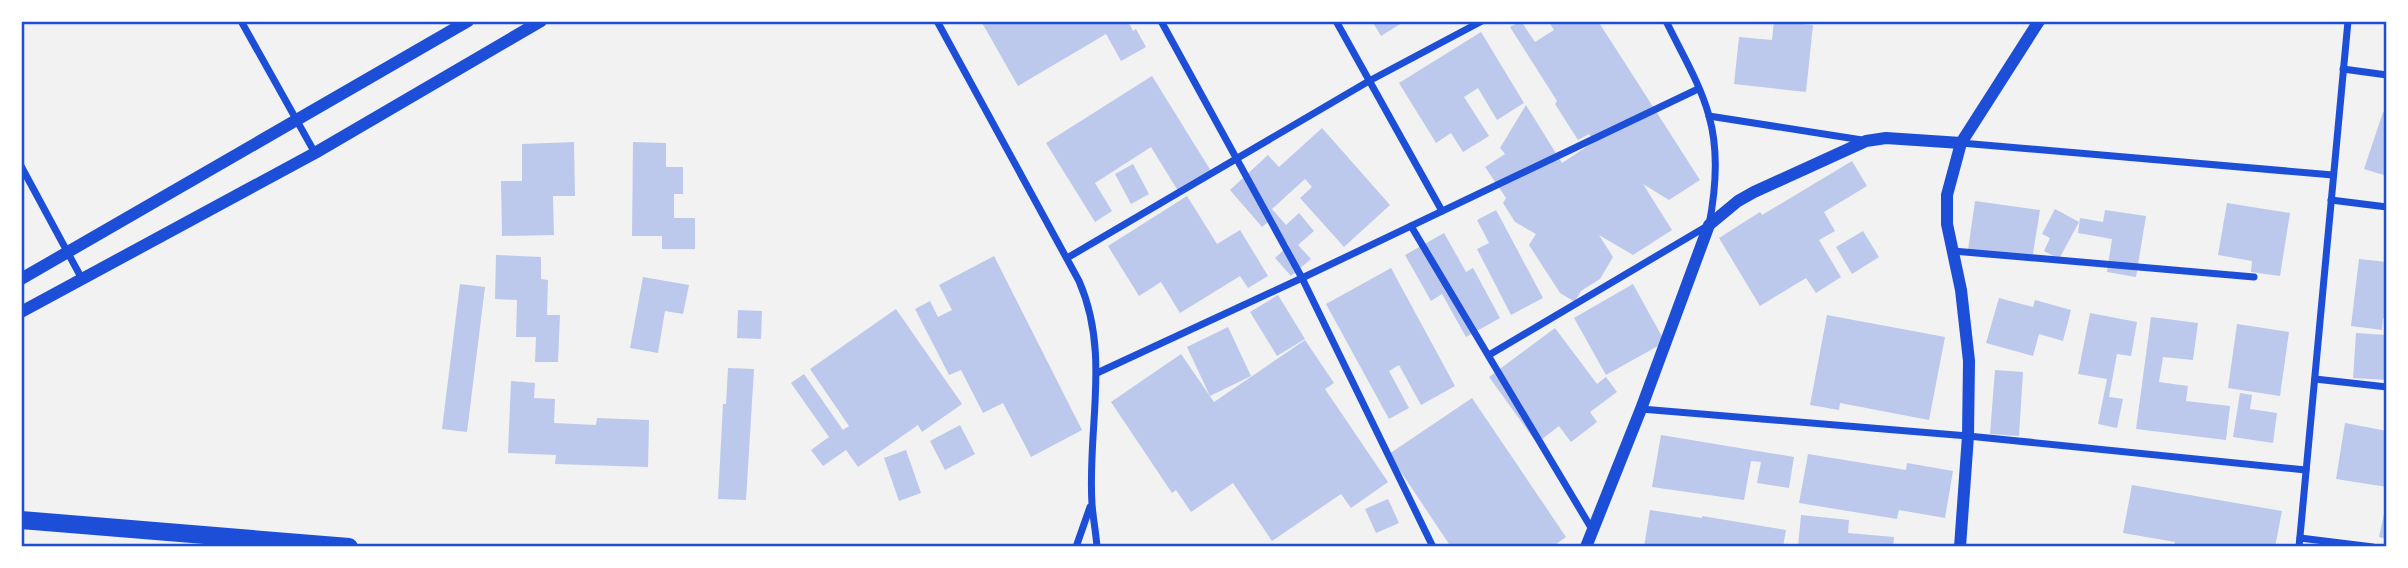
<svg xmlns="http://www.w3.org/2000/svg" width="2408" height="568" font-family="'Varela Round',sans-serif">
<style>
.building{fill:#bdc9ec}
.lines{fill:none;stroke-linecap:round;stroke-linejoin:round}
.minor{stroke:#1d4ed8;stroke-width:7}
.tertiary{stroke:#1d4ed8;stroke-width:12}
.primary{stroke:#1d4ed8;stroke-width:18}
.neatline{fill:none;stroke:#1d4ed8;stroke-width:2.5}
</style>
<rect width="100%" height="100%" fill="#f2f2f2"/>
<!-- building -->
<g class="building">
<polygon points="981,21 1128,21 1133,31 1136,29 1146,47 1121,61 1106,34 1018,86"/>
<polygon points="1372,21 1405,21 1381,36"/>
<polygon points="1521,21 1535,42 1554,30 1548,21 1598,21 1700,180 1669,200 1643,184 1672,230 1633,255 1599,235 1613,257 1600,279 1581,291 1575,302 1560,293 1529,245 1536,234 1515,222 1503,203 1506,198 1485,167 1505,154 1500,148 1526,105 1562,163 1594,142 1589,134 1578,140 1555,104 1557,101 1510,27"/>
<polygon points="1774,21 1813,25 1806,92 1734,84 1739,37 1772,40"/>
<polygon points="1481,32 1524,103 1497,120 1478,88 1464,97 1489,136 1463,152 1451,133 1436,143 1399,83"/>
<polygon points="1152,76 1211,171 1178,191 1151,147 1095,183 1112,211 1095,222 1046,143"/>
<polygon points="2383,112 2387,113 2387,176 2364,169"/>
<polygon points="1322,128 1390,205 1344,247 1300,198 1312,187 1305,179 1272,209 1286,225 1299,213 1314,231 1298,245 1311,259 1291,276 1275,258 1289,245 1268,222 1262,227 1230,190 1268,155 1279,167"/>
<polygon points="574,142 575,196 553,196 554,235 502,236 501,181 522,181 522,144"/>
<polygon points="633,142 666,143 666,167 683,167 683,194 674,194 674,218 695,218 695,249 662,249 662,236 632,236"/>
<polygon points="1852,161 1867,186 1824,212 1835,231 1819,240 1841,277 1816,293 1806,278 1760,306 1719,238 1760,212 1762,215"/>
<polygon points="1133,164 1149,194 1131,204 1115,174"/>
<polygon points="1187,196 1217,244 1240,230 1268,276 1248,288 1240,276 1180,313 1161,282 1139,296 1108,246"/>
<polygon points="1975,201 2040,210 2032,260 1968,250"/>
<polygon points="2227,203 2290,213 2280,276 2251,272 2252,261 2218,255"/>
<polygon points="2055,209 2079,222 2059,259 2044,251 2050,238 2042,234"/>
<polygon points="1496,210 1543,298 1511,315 1477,249 1489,243 1477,220"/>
<polygon points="2105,210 2146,216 2136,277 2107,272 2112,239 2078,233 2080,218 2103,222"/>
<polygon points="1863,231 1879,257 1852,274 1836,247"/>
<polygon points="1444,233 1466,272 1473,268 1500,318 1466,337 1442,294 1431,301 1405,255"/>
<polygon points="496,255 541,257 541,279 548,280 547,315 560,315 558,362 535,362 536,337 516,337 517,300 495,299"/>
<polygon points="994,256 1082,430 1031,457 1003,403 983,413 961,370 949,375 915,309 930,301 938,317 952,310 939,285"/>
<polygon points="2359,259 2387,262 2387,318 2383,318 2382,330 2351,326"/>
<polygon points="1391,268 1455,386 1421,405 1399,365 1389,371 1409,408 1389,419 1326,304"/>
<polygon points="643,277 689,285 683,314 665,311 658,353 630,348"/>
<polygon points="460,284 485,287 467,432 442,429"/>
<polygon points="1633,284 1665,342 1606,375 1574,318"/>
<polygon points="1278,295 1305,339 1277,356 1250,312"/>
<polygon points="1999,298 2033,307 2035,300 2071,310 2063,341 2039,334 2033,356 1986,343"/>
<polygon points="896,309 962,404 922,432 918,425 858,467 846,450 823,466 811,450 829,437 791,383 804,374 843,430 849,426 810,369"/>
<polygon points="738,310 762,311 761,339 737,338"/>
<polygon points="2090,313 2137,322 2131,356 2117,354 2109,397 2123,399 2117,428 2098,424 2107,379 2078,374"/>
<polygon points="1827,315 1945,337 1929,420 1840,403 1839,410 1810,405"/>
<polygon points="2151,317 2198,323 2193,360 2163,357 2159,382 2188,386 2186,401 2230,406 2226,440 2136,429"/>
<polygon points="2237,324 2289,332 2280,396 2228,388"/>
<polygon points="1228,327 1251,376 1210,396 1187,347"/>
<polygon points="1555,328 1597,384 1606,377 1617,392 1590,412 1597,422 1571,442 1559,426 1537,443 1489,377"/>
<polygon points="2356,333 2387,335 2387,380 2353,378"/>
<polygon points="1305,340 1334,383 1325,389 1388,482 1351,508 1341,494 1272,541 1233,483 1191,512 1176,490 1172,493 1111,402 1181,354 1214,402"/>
<polygon points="728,368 754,369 746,500 718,499 723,404 726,404"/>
<polygon points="1995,370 2023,372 2019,436 1990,434"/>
<polygon points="511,381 535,383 534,398 555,399 554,423 596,425 597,418 649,420 648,467 555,464 556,455 508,453"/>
<polygon points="2240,393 2252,395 2250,409 2277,413 2273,443 2233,437"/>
<polygon points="1472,398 1566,537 1552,547 1451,547 1389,454"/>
<polygon points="2345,423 2387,431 2387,487 2336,479"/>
<polygon points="960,425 975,454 945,470 930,441"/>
<polygon points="1661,435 1794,457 1789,488 1757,483 1761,462 1751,461 1744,500 1652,487"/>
<polygon points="906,450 921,493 899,501 884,458"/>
<polygon points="1808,454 1906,470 1907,463 1953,471 1945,518 1899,510 1897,519 1799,503"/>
<polygon points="2132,485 2282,511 2275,547 2174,547 2175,542 2123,533"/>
<polygon points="1388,499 1399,523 1376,533 1365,509"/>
<polygon points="2386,504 2387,504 2387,539 2379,537"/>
<polygon points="1650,510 1702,518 1702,516 1786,530 1783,547 1644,547"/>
<polygon points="1801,515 1849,520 1848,533 1894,537 1893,547 1798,547"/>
</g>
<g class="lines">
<!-- minor -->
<g class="minor">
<polyline points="241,21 315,153"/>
<path d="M937 21 1079 281C1111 354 1087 428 1092 504 1093 518 1096 533 1097 547"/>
<polyline points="1161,21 1302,278 1433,547"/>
<polyline points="1336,21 1442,211"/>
<polyline points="2343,69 2387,75"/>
<polyline points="1709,116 1862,140"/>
<polyline points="1961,143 2333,175"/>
<polyline points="21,166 82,279"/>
<polyline points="2331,200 2387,207"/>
<polyline points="1411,226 1593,531"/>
<polyline points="1953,251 2254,277"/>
<polyline points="1067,258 1369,81 1482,21"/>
<path d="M1489 355 1709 225C1716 189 1719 151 1709 116 1700 83 1681 52 1666 21"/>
<polyline points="1097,373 1302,278 1698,89"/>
<polyline points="2315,379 2387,387"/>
<polyline points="1641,409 1968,436 2306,470"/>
<polyline points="2300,538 2373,547"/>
<polyline points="1076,547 1090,507"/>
<polyline points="2299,547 2348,21"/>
</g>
<!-- tertiary -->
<g class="tertiary">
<polyline points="21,279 468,21"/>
<polyline points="21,312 315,153 541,21"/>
<polyline points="1586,547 1641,409 1709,225 1738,201 1754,192 1866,141 1886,138 1961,143"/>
<polyline points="1960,547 1968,436 1969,361 1961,290 1947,224 1947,195 1961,143 2039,21"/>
</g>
<!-- primary -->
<polyline class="primary" points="21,520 349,547"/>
</g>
<!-- border -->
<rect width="2408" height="568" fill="none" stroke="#ffffff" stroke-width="46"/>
<rect x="23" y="23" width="2362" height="522" class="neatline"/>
</svg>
